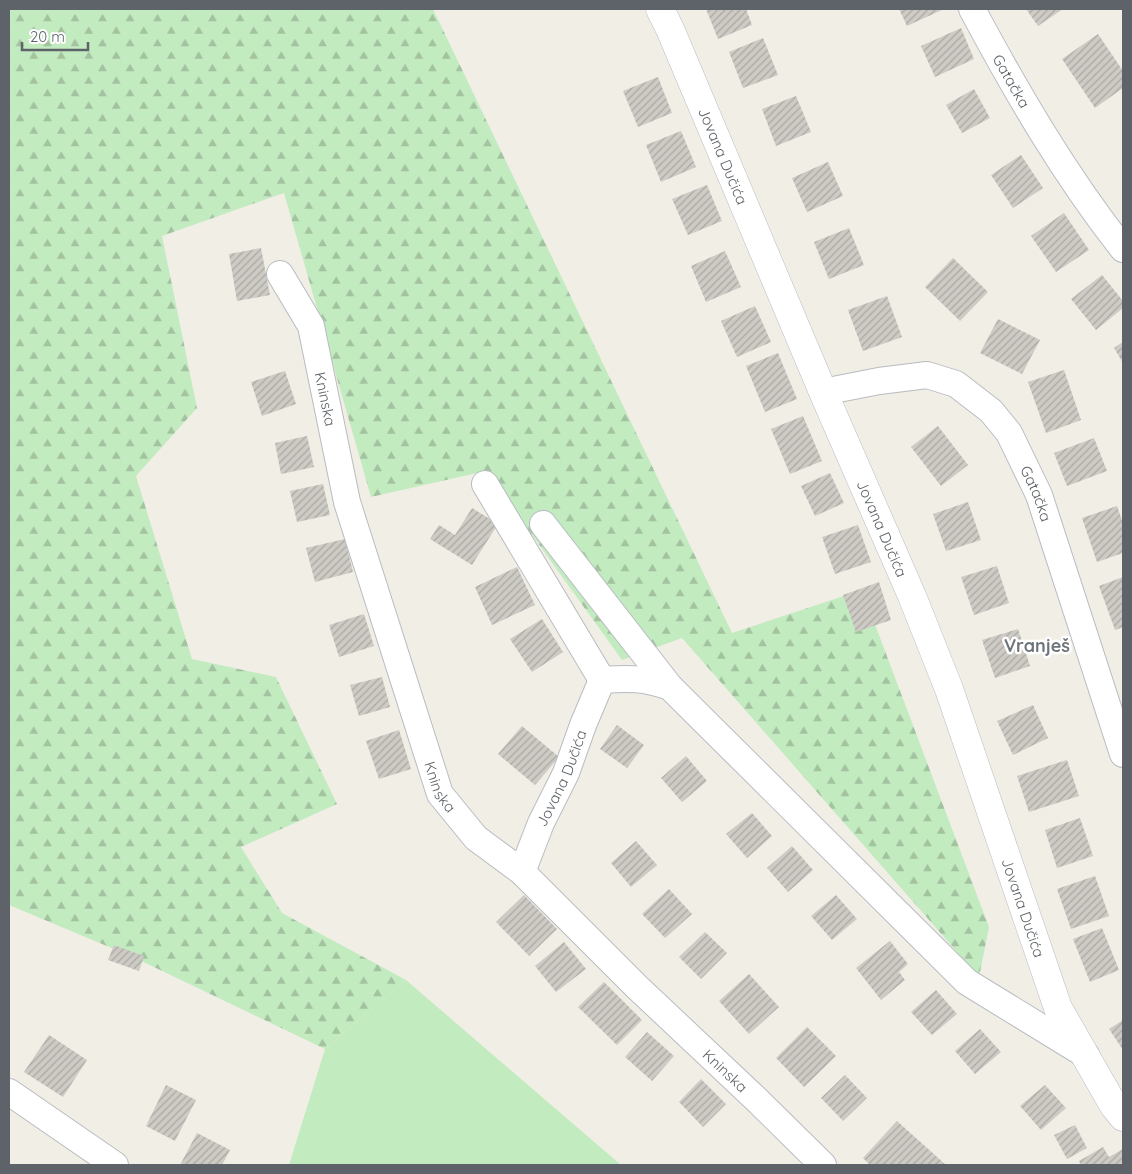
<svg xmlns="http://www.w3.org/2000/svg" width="1132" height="1174" font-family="Quicksand,sans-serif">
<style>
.green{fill:#c3ebc0}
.forest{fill:url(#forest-firs)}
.building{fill:url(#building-hatch)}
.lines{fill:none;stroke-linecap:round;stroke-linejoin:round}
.street-casing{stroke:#b8bcc1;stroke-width:28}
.secondary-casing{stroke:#b9bdc3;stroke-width:29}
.street{stroke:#fff;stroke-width:26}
.secondary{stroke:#fff;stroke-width:28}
.labels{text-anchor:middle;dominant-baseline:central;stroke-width:5;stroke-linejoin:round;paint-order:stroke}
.street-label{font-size:15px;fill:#5d6368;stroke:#fff}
.quarter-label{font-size:18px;font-weight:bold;fill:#6e757a;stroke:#fff}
</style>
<defs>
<pattern id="forest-firs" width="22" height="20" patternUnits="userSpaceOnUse" patternTransform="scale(1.25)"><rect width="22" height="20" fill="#c3ebc0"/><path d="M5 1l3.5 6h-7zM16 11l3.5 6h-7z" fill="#a2c2a0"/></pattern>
<pattern id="building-hatch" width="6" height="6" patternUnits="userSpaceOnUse" patternTransform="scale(1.25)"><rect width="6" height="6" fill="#cecbc5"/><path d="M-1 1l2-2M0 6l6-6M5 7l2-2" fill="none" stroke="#aaa8a4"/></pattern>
</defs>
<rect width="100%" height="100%" fill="#f1eee6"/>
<!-- green -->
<polygon class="green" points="406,980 621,1165 289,1165 325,1049"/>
<!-- forest -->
<polygon class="forest" points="9,9 433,9 732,633 862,590 989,927 979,977 682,638 622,660 486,471 371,497 284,193 162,236 197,408 136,476 192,659 276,677 337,804 241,847 282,913 406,980 325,1049 133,957 9,905"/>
<!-- building -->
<g class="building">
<polygon points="706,9 746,9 752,25 718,39"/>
<polygon points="899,9 944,9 907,26"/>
<polygon points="1026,9 1063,9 1038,26"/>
<polygon points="961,28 974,59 935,77 921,46"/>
<polygon points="1098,34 1123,71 1123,88 1095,108 1062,59"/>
<polygon points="763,38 778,75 743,88 729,52"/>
<polygon points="658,77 672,113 638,127 623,91"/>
<polygon points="974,89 990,118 962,133 946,105"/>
<polygon points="796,96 811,132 776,146 762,109"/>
<polygon points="681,131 696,167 661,182 646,145"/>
<polygon points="1021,155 1043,188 1013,208 991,175"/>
<polygon points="828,162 843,196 807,212 792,178"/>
<polygon points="707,185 722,221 688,235 672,199"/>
<polygon points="1064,213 1089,250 1056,272 1031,236"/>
<polygon points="849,228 864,265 829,279 814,242"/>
<polygon points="261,248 270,295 237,301 229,254"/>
<polygon points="725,251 741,287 706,302 691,266"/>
<polygon points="953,258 988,292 960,321 925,287"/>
<polygon points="1102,275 1123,301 1123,308 1096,330 1071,299"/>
<polygon points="887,296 902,337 863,351 848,310"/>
<polygon points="755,306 771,342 737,357 721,321"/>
<polygon points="998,319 1040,340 1022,374 980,353"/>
<polygon points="1123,342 1123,363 1114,348"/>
<polygon points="778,353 797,399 765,412 746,366"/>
<polygon points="1064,370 1081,420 1046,433 1028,382"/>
<polygon points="285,371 296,404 262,416 251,382"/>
<polygon points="803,416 822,461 790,474 771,429"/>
<polygon points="938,426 968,465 941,486 911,447"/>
<polygon points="307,436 314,467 281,474 275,443"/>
<polygon points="1094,438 1107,471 1067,486 1054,453"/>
<polygon points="830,473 844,503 815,516 801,486"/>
<polygon points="323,484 330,515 297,522 290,491"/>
<polygon points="968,502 981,540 946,551 933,514"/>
<polygon points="1117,506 1123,523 1123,553 1097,562 1082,518"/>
<polygon points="472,508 498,524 472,565 430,539 439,525 455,535"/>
<polygon points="858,525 871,562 835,574 822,537"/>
<polygon points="345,539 353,572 315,582 306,548"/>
<polygon points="997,566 1009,603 974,615 961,577"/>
<polygon points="517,567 535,605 492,625 475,587"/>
<polygon points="1123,577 1123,627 1115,630 1099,586"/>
<polygon points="879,582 891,620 856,632 843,595"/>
<polygon points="364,614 374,646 339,657 329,625"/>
<polygon points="542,619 563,652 532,672 510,639"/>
<polygon points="1018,629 1030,666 995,678 982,640"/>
<polygon points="382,677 390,707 359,716 350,685"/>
<polygon points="1033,705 1048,738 1013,755 997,721"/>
<polygon points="617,725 644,745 627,768 600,749"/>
<polygon points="522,726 559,757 535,785 498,754"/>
<polygon points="399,730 411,769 379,779 366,741"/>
<polygon points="686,756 707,781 682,802 661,778"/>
<polygon points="1067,760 1079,796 1029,812 1017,776"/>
<polygon points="752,813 772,836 747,858 726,834"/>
<polygon points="1080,818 1093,856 1057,868 1045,830"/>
<polygon points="636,841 657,865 631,887 611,863"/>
<polygon points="792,846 813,870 788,892 767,868"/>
<polygon points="1095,876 1109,916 1071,929 1057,889"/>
<polygon points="669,889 692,914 665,938 642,914"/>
<polygon points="524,895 557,929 529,956 496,922"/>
<polygon points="836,895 857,919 832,940 811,916"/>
<polygon points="1102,928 1119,970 1090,982 1073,939"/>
<polygon points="705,932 727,953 701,979 679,957"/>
<polygon points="890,941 908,964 899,972 905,980 881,1000 856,968"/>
<polygon points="564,942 586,969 556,992 535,966"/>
<polygon points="114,945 144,956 139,971 108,960"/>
<polygon points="749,974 779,1007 749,1034 719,1001"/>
<polygon points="604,982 642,1020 617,1045 578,1007"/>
<polygon points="936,990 957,1014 932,1035 911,1012"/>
<polygon points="1123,1020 1123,1050 1109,1029"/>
<polygon points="807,1027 836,1056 804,1087 776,1058"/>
<polygon points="980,1029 1001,1052 975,1074 955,1051"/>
<polygon points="647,1032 674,1056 652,1081 625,1057"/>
<polygon points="49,1035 87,1060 63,1097 24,1072"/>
<polygon points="845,1075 867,1098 843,1121 821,1098"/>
<polygon points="701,1079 726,1104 703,1127 679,1102"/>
<polygon points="166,1085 196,1100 175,1141 146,1126"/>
<polygon points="1045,1085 1066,1108 1041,1130 1020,1106"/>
<polygon points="897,1121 946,1165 870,1165 863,1158"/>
<polygon points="1075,1125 1087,1148 1067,1159 1054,1135"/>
<polygon points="197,1133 230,1150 222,1165 180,1165"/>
<polygon points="1103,1147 1109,1157 1123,1149 1123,1165 1081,1165 1079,1161"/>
</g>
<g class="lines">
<!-- street casing -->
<g class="street-casing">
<g id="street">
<path id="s1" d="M972 9C1017 93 1064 174 1123 249"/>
<path id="s2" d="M280 274 311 326 347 502 440 794 476 838 522 872 637 987 757 1100 823 1165"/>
<path id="s3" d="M823 392 879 381 927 375 956 384 991 411 1009 433 1039 495 1123 754"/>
<polyline points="485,484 602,680"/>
<polyline points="543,524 670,687"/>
<path d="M602 680C631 678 643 678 670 687L967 982 1086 1055"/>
<path id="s4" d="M522 872 541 823 566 773 583 725 602 680"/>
<polyline points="9,1092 115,1165"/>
</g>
</g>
<!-- secondary casing -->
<g class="secondary-casing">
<g id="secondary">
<path id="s5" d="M660 9 670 29 823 392 912 596 949 689 1058 1008 1114 1106 1123 1117"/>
</g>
</g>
<!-- street -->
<use href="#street" class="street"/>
<!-- secondary -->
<use href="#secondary" class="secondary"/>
</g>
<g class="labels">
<!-- street labels -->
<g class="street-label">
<text stroke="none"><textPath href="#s1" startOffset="82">Gatačka</textPath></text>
<text stroke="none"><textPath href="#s5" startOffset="160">Jovana Dučića</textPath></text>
<text stroke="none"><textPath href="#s2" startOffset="135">Kninska</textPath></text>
<text stroke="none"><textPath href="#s3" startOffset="275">Gatačka</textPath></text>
<text stroke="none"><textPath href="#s5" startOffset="565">Jovana Dučića</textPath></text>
<text stroke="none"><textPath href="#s4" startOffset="102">Jovana Dučića</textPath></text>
<text stroke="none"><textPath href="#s2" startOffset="540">Kninska</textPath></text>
<text stroke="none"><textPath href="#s5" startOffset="970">Jovana Dučića</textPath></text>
<text stroke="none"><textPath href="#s2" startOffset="945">Kninska</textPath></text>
</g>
<!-- quarter labels -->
<g class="quarter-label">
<text x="1037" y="645">Vranješ</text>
</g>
</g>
<!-- border -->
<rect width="1132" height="1174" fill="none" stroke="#5d6368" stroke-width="20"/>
<!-- scale -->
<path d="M22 42v8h66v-8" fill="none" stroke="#5d6368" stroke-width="2.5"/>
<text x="30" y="42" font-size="15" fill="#5d6368" stroke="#ffffff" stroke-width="4" paint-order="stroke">20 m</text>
</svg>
